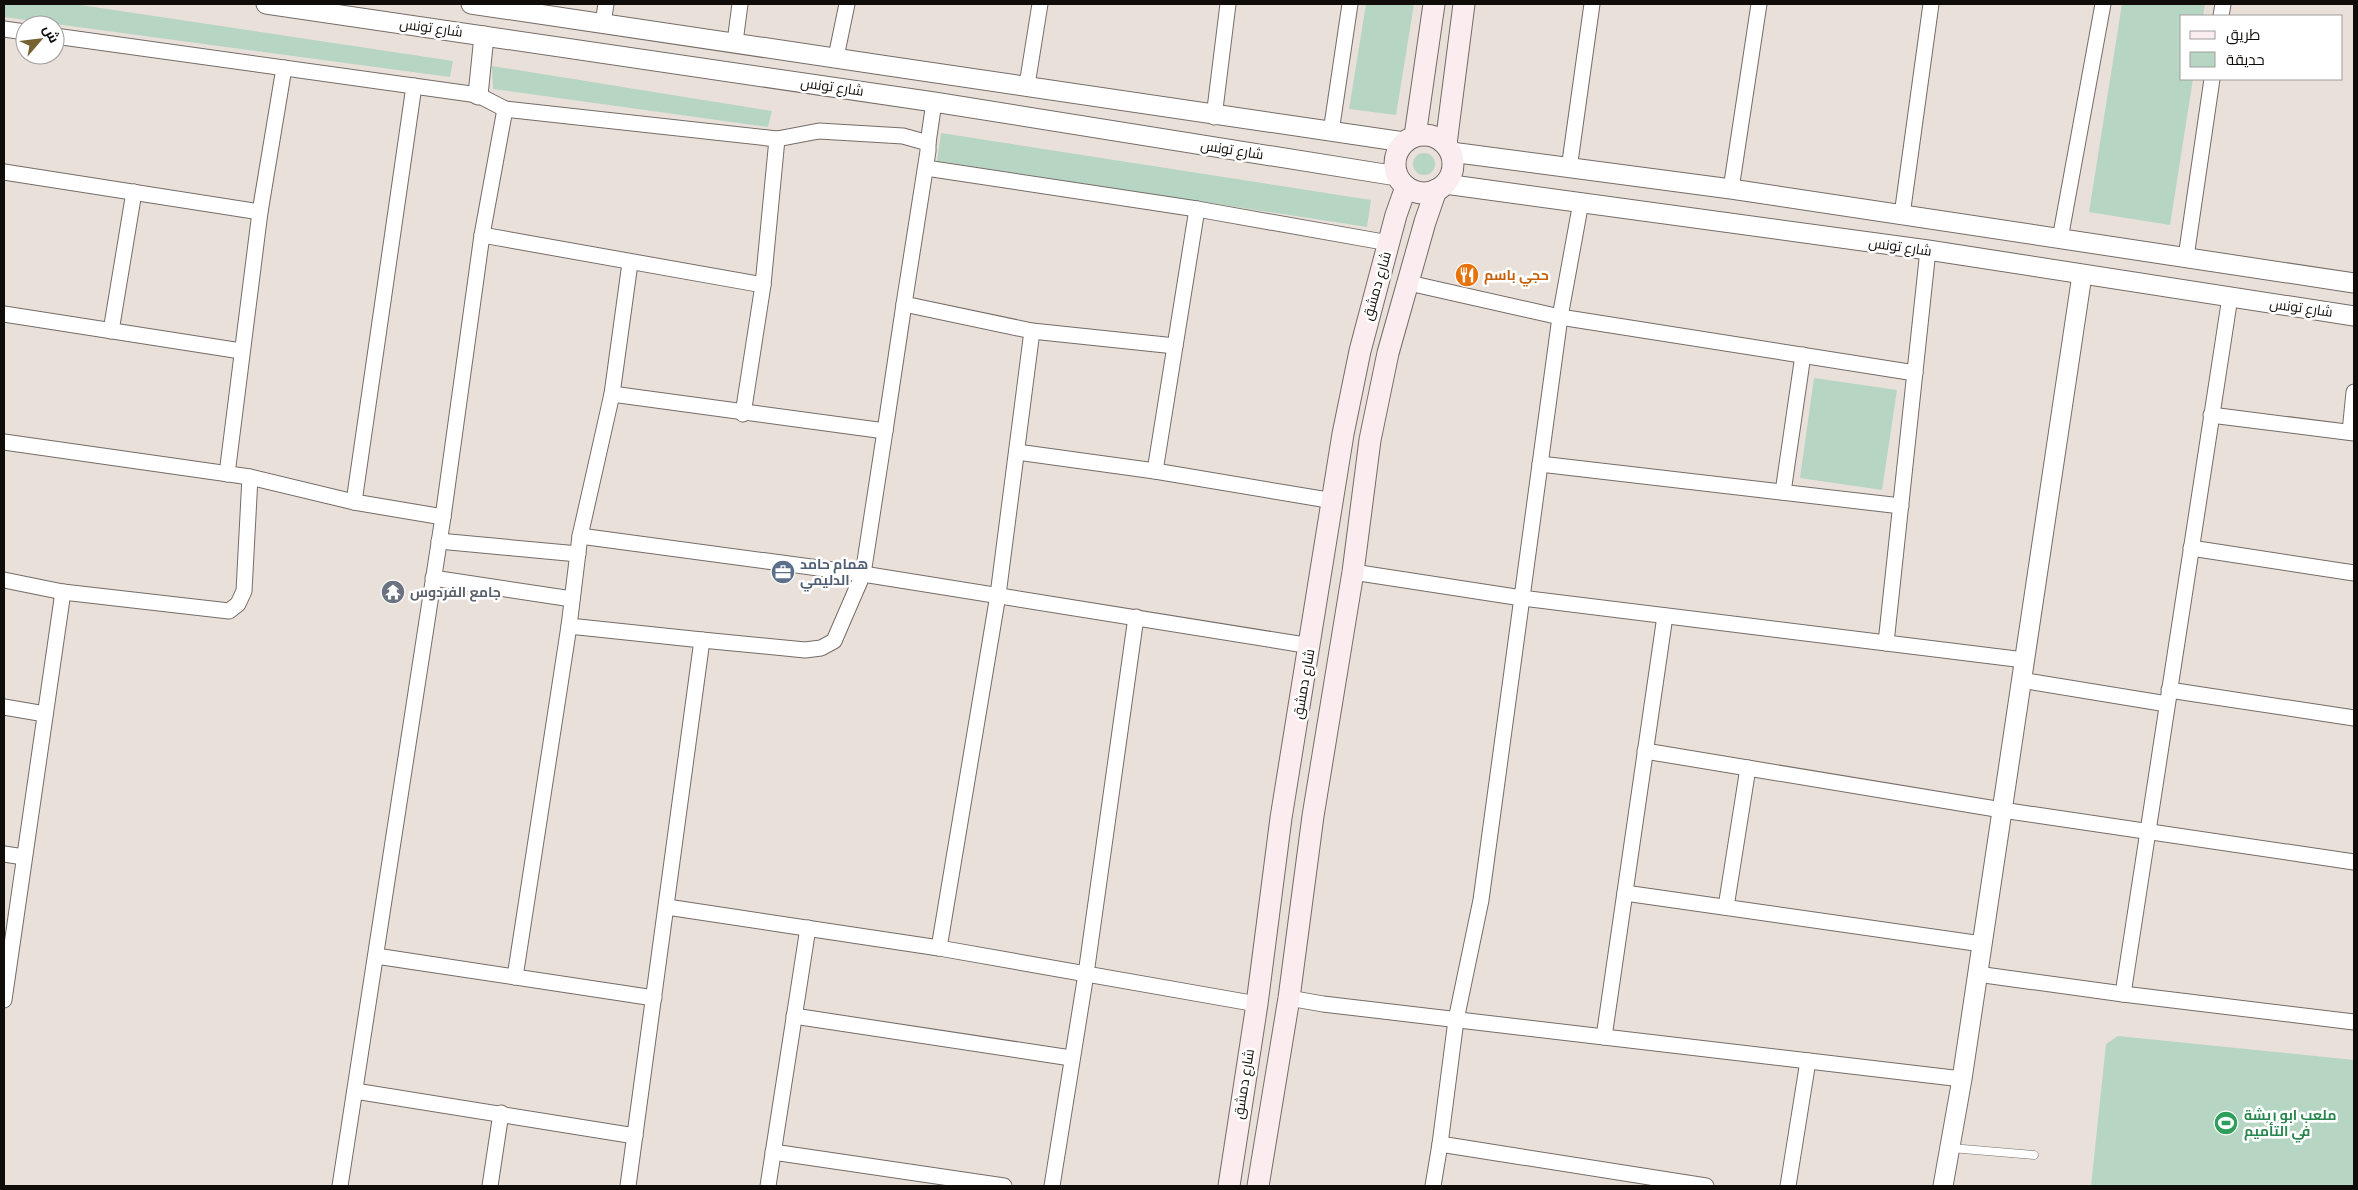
<svg xmlns="http://www.w3.org/2000/svg" width="2358" height="1190" font-family="Figtree,Cairo,sans-serif">
<style>
.green{fill:#b6d5c3}
.lines{fill:none;stroke-linecap:round;stroke-linejoin:round}
.service-casing{stroke:#756c67;stroke-width:9}
.minor-casing{stroke:#756c67;stroke-width:17}
.tertiary-casing{stroke:#756c67;stroke-width:21}
.secondary-casing{stroke:#756c67;stroke-width:23}
.service{stroke:#fff;stroke-width:8}
.minor{stroke:#fff;stroke-width:15}
.tertiary{stroke:#fff;stroke-width:19}
.secondary{stroke:#fbecef;stroke-width:21}
.labels{text-anchor:middle;dominant-baseline:central;stroke-width:5;stroke-linejoin:round;paint-order:stroke}
.street-label{font-size:14px;fill:#100c0a;stroke:#fff}
.food-label{font-size:14px;font-weight:bold;fill:#c56008;stroke:#fff;text-anchor:start}
.service-label{font-size:14px;font-weight:bold;fill:#4e5e75;stroke:#fff;text-anchor:start}
.worship-label{font-size:14px;font-weight:bold;fill:#5b616d;stroke:#fff;text-anchor:start}
.leisure-label{font-size:14px;font-weight:bold;fill:#27864d;stroke:#fff;text-anchor:start}
</style>
<rect width="100%" height="100%" fill="#eae0da"/>
<!-- green -->
<g class="green">
<polygon points="4,4 74,4 453,61 450,77 4,17"/>
<polygon points="1366,4 1414,4 1396,115 1349,109"/>
<polygon points="2122,4 2205,4 2203,16 2182,16 2182,79 2193,79 2170,225 2089,212"/>
<polygon points="492,66 772,111 768,127 493,89"/>
<polygon points="941,133 1371,200 1367,227 937,161"/>
<circle cx="1424" cy="164" r="11"/>
<polygon points="1814,378 1897,390 1882,490 1800,478"/>
<polygon points="2118,1036 2354,1060 2354,1186 2091,1186 2106,1044"/>
</g>
<g class="lines">
<!-- service casing -->
<g class="service-casing">
<polyline id="service" points="1951,1148 2034,1155"/>
</g>
<!-- minor casing -->
<g class="minor-casing">
<g id="minor">
<polyline points="2221,16 2223,4"/>
<polyline points="603,23 606,4"/>
<polyline points="4,29 25,32"/>
<polyline points="55,36 478,95 505,109"/>
<polyline points="735,42 740,4"/>
<polyline points="836,57 847,4"/>
<polyline points="1027,85 1040,4"/>
<polyline points="1214,117 1228,4"/>
<polyline points="1331,132 1350,4"/>
<polyline points="928,143 934,102"/>
<polyline points="926,168 1197,209 1389,243"/>
<polyline points="1569,169 1592,4"/>
<polyline points="4,172 260,212 284,68"/>
<polyline points="1731,189 1759,4"/>
<polyline points="1581,202 1560,317 1915,373"/>
<polyline points="1902,215 1931,4"/>
<polyline points="482,235 763,285"/>
<polyline points="2060,239 2103,4"/>
<polyline points="2186,257 2212,79"/>
<polyline points="1409,283 1560,317 1481,900 1456,1020 1440,1144 1433,1186"/>
<polyline points="4,314 241,351"/>
<polyline points="111,331 134,192"/>
<polyline points="1032,331 1175,346"/>
<polyline points="612,394 885,431 904,304"/>
<polyline points="743,414 763,285 777,139"/>
<polyline points="2211,415 2354,433"/>
<polyline points="2350,432 2354,392"/>
<polyline points="4,442 250,477 354,502 443,517"/>
<polyline points="1017,452 1155,471 1334,501"/>
<polyline points="1540,464 1901,506"/>
<polyline points="1155,471 1197,209"/>
<polyline points="227,474 260,212"/>
<polyline points="1783,492 1803,355"/>
<polyline points="354,502 414,86"/>
<polyline points="580,536 863,574 1311,646"/>
<polyline points="439,541 578,554"/>
<polyline points="2191,548 2354,573"/>
<polyline points="1353,572 1522,598 2024,660"/>
<polyline points="433,578 572,599"/>
<polyline points="4,580 63,592 229,611 238,604 244,591 250,477"/>
<polyline points="702,640 805,650 821,648 834,641 863,574 885,431"/>
<polyline points="1886,643 1928,250"/>
<polyline points="2021,680 2167,704"/>
<polyline points="2169,690 2354,718"/>
<polyline points="4,707 45,714"/>
<polyline points="1645,751 2002,810 2354,862"/>
<polyline points="4,854 24,857"/>
<polyline points="1625,893 1982,944"/>
<polyline points="667,907 939,948 1257,1004"/>
<polyline points="1726,907 1748,768"/>
<polyline points="376,956 654,998"/>
<polyline points="1977,974 2123,994 2354,1022"/>
<polyline points="515,977 569,626"/>
<polyline points="2123,994 2230,297"/>
<polyline points="1289,998 1323,1004 1962,1079"/>
<polyline points="4,1000 63,592"/>
<polyline points="794,1016 1071,1058"/>
<polyline points="1604,1037 1665,616"/>
<polyline points="355,1091 635,1136"/>
<polyline points="1440,1144 1706,1186"/>
<polyline points="773,1152 1004,1186"/>
<polyline points="340,1186 443,517 482,235 505,109 777,139 819,131 903,136 928,143 928,151 904,304 1032,331 998,595 939,948"/>
<polyline points="490,1186 501,1113"/>
<polyline points="628,1186 702,640 569,626 580,536 612,394 630,263"/>
<polyline points="768,1186 808,928"/>
<polyline points="1052,1186 1086,974 1136,617"/>
<polyline points="1788,1186 1808,1061"/>
</g>
</g>
<!-- tertiary casing -->
<g class="tertiary-casing">
<g id="tertiary">
<polyline points="266,4 934,102 1397,176"/>
<path d="M471 4C782 49 1093 98 1404 142"/>
<polyline points="478,95 484,36"/>
<polyline points="1451,152 1731,189 2354,283"/>
<polyline points="1445,184 1928,250 2354,316"/>
<polyline points="1943,1186 1962,1079 2082,275"/>
</g>
</g>
<!-- secondary casing -->
<g class="secondary-casing">
<g id="secondary">
<circle cx="1424" cy="164" r="29"/>
<polyline points="1415,136 1434,4"/>
<polyline points="1446,144 1464,4"/>
<polyline points="1229,1186 1257,1004 1281,818 1343,434 1360,351 1396,215 1406,187"/>
<polyline points="1258,1186 1289,998 1313,816 1353,572 1370,440 1388,353 1425,222 1436,190"/>
</g>
</g>
<!-- service -->
<use href="#service" class="service"/>
<!-- minor -->
<use href="#minor" class="minor"/>
<!-- tertiary -->
<use href="#tertiary" class="tertiary"/>
<!-- secondary -->
<use href="#secondary" class="secondary"/>
</g>
<!-- icons -->
<defs>
<g id="restaurant-disc" transform="scale(1.25)"><circle r="9.5" fill="#e8710a" stroke="#fff"/><path d="M-5-6h1v4h1v-4h1v4h1v-4h1v5L-1.5 .5V6h-2V.5L-5-1ZM5-6V6H3V1.5H1.5Q1.5-4 5-6Z" fill="#fff"/></g>
<g id="office-disc" transform="scale(1.25)"><circle r="9.5" fill="#5c6f8a" stroke="#fff"/><path d="M-6-3h4V-5.5h4V-3h4V5H-6ZM-1-4.5V-3h2v-1.5ZM-6 0V1H6V0Z" fill="#fff"/></g>
<g id="temple-disc" transform="scale(1.25)"><circle r="9.5" fill="#6b7280" stroke="#fff"/><path d="M0-6L5-2H3V0L6.5 2.5H4V6H1.5V3h-3V6H-4V2.5H-6.5L-3 0V-2H-5Z" fill="#fff"/></g>
<g id="stadium-disc" transform="scale(1.25)"><circle r="9.5" fill="#2e9e5b" stroke="#fff"/><path d="M0-5a6.5 5 0 1 0 0 10a6.5 5 0 1 0 0-10ZM-3.5-1.8h7v3.6h-7Z" fill="#fff"/></g>
</defs>
<g fill-rule="evenodd">
<use href="#restaurant-disc" x="1467" y="275"/>
<use href="#office-disc" x="783" y="572"/>
<use href="#temple-disc" x="393" y="592"/>
<use href="#stadium-disc" x="2226" y="1123"/>
</g>
<g class="labels">
<!-- street labels -->
<g class="street-label">
<text transform="translate(431 28) rotate(8)">شارع تونس</text>
<text transform="translate(832 87) rotate(8)">شارع تونس</text>
<text transform="translate(1232 150) rotate(9)">شارع تونس</text>
<text transform="translate(1900 247) rotate(8)">شارع تونس</text>
<text transform="translate(1377 286) rotate(-74)">شارع دمشق</text>
<text transform="translate(2301 308) rotate(8)">شارع تونس</text>
<text transform="translate(1304 684) rotate(-80)">شارع دمشق</text>
<text transform="translate(1244 1084) rotate(-81)">شارع دمشق</text>
</g>
<!-- food labels -->
<g class="food-label">
<text x="1484" y="275">حجي باسم</text>
</g>
<!-- service labels -->
<g class="service-label">
<text x="800" y="564">همام حامد<tspan x="800" dy="16">الدليمي</tspan></text>
</g>
<!-- worship labels -->
<g class="worship-label">
<text x="410" y="592">جامع الفردوس</text>
</g>
<!-- leisure labels -->
<g class="leisure-label">
<text x="2244" y="1115">ملعب ابو ريشة<tspan x="2244" dy="16">في التأميم</tspan></text>
</g>
</g>
<!-- border -->
<rect width="2358" height="1190" fill="none" stroke="#100c0a" stroke-width="10"/>
<!-- legend -->
<rect x="2180" y="15" width="162" height="65" fill="#ffffff" stroke="#9f9e9d"/>
<rect x="2190" y="31" width="25" height="8" fill="#fbecef" stroke="#9f9e9d"/>
<text x="2226" y="40" font-size="15" fill="#100c0a">طريق</text>
<rect x="2190" y="52" width="25" height="15" fill="#b6d5c3" stroke="#9f9e9d"/>
<text x="2226" y="65" font-size="15" fill="#100c0a">حديقة</text>
<!-- north arrow -->
<g transform="translate(40 40) rotate(62)"><circle r="24" fill="#ffffff" stroke="#9f9e9d"/>
<path d="M0-4L9 19L0 12L-9 19Z" fill="#756331"/>
<text y="-8" font-size="14" font-weight="bold" text-anchor="middle" fill="#100c0a">ش</text>
</g>
</svg>
